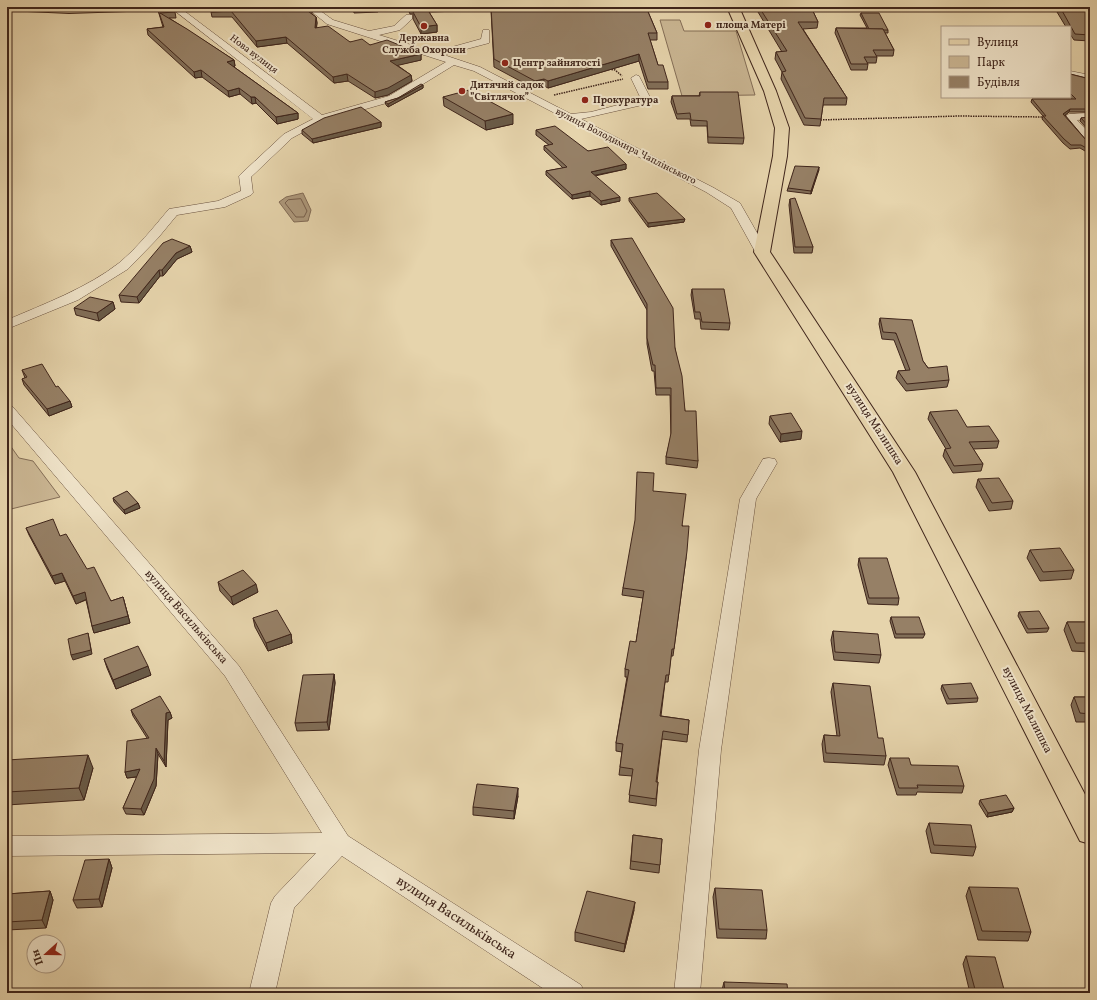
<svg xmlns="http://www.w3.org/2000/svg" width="1097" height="1000" font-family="Vollkorn,serif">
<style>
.green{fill:#cab693;stroke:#846e57}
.water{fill:#ad987b;stroke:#816a55}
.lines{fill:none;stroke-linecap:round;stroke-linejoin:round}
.shore{stroke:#765e4b;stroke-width:1}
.street-casing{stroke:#69513f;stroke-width:1}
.primary-casing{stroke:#3f251b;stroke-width:2}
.path{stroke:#3f251b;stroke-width:1.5;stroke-dasharray:1.5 1;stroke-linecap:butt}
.street{fill:#efe3c9;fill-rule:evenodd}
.primary{fill:#e6d4ac;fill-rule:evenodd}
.wall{fill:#816e58;stroke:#3f251b}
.shaded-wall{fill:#695a47;stroke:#3f251b}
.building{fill:#968066;stroke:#3f251b}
.poi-dot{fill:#8f2418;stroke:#efe3c9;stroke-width:1.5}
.labels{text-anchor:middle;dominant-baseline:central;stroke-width:4;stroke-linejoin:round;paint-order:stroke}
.far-poi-label{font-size:10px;font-weight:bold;fill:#3f251b;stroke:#efe3c9;text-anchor:start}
.far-street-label{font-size:10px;fill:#3f251b;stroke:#efe3c9}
.street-label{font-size:12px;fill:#3f251b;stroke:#efe3c9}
.near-street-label{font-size:14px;fill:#3f251b;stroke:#efe3c9}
</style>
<rect width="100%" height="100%" fill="#e6d4ac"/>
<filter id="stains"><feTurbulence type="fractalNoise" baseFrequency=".005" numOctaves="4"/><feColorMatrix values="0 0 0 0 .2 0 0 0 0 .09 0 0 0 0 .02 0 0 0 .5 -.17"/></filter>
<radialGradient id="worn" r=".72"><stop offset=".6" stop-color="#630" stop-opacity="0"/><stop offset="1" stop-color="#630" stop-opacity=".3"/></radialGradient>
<!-- green -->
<g class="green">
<polygon points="660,20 680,20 684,31 736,31 755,95 682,96"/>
<polygon points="7,441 19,458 33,461 60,497 7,510"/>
</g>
<!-- water -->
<polygon class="water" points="303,193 311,210 308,221 294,222 279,202 286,197"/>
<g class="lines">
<!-- shore -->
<polygon class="shore" points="301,199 307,211 304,217 296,217 285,203 288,200"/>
<!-- street casing -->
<g class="street-casing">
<g id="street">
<path d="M170 7H179L322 115 389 96 446 62 327 24 306 7H315L333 20 369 31 394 26 406 15H412V19L400 30 379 35 434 52 481 39 483 30H489V43L444 55 480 67 571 114 591 112 641 99 631 78 636 75 639 76 652 101 651 103 581 119 714 188 740 203 768 252 767 255H757L731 208 706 192 474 71 454 65 397 100 324 121 292 138 251 177 253 193 251 195 225 207 177 215 158 238 128 269 78 300 7 329V320C44 304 87 288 119 263 137 248 153 228 169 209L218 201 241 191 239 176 241 174 284 134 313 119Z"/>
<polygon points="1070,71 1090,75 1090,81 1070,77"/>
<polygon points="1090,113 1090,119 1077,120 1090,134 1090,143 1086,142 1064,117 1069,114"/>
<polygon points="7,404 12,406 239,666 348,836 581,985 585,993 550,993 342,856 294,908 275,993 249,993 271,903 275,896 316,853 7,856 7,836 322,833 225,676 7,419"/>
<polygon points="769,458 775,459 777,463 756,499 721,750 700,993 674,993 699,750 740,499 763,459"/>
</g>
</g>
<!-- primary casing -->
<g class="primary-casing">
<g id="primary">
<polygon points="7,7 161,7 155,10 69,13 7,10"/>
<polygon points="727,7 739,7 776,91 789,128 787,156 770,252 915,472 1090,804 1090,844 1080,841 893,472 754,252 773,156 775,128 764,91"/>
</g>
</g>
<!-- path -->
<g class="path">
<polyline points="609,69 615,70 622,76"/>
<polyline points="554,95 623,79"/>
<polyline points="818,120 959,116 1045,117"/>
</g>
<!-- street -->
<use href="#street" class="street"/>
<!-- primary -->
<use href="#primary" class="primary"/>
</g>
<!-- wall -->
<g class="wall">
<polygon points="157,7 173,7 175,12 176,18 169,18 234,60 235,66 234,67 298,113 298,119 277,124 256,103 252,104 240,94 229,97 202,77 195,78 148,35 147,29 163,27"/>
<polygon points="353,7 379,7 378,12 354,13"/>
<polygon points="407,7 646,7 657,33 657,40 650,40 658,65 668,82 668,89 648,89 639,61 548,88 544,86 535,89 494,67 491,10 429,12 437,25 437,32 421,34 413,19 413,14 410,14"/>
<polygon points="755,7 811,7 818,22 817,28 803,29 847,98 846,105 823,105 820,126 804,125 781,79 782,72 775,59 776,52 782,52"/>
<polygon points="1054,7 1090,7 1090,41 1074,40 1070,34 1070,27 1066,27"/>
<polygon points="312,8 312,14 316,17 317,23 316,28 350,42 370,45 421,54 421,60 397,65 411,75 412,81 388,95 375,98 348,81 334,83 287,43 257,47 232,17 212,17 211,12"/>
<polygon points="861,13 888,30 888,33 885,33 894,50 893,56 876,56 877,57 876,63 867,63 868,64 867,70 851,70 835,33 836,28 867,28 860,15"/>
<polygon points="1070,74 1090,79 1090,112 1069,112 1065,115 1086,140 1090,141 1090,154 1080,148 1070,149 1063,143 1042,119 1043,116 1031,102 1032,99 1072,99 1070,97"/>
<polygon points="423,85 423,88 388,107 386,105 385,102 398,98"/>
<polygon points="700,92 744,138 743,144 708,143 707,126 691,126 690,119 677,119 671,102 672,96 699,96"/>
<polygon points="443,97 513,124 486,130 444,106"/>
<polygon points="1090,117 1090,132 1080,121 1081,118"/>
<polygon points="381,122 381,127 313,143 302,134 302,130"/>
<polygon points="536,130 588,151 626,164 626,169 595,176 620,201 601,205 590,196 572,199 546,175 546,171 563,168 544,150 544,146 549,145 536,135"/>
<polygon points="819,167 811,194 787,191 788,188"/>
<polygon points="629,198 684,222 648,227 629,201"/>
<polygon points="790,199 813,247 812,253 794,253 789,205"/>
<polygon points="611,240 675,348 685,411 698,461 697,468 666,464 666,457 671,436 670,395 656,395 654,371 652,371 647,344 647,310 611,246"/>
<polygon points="190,246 192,252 177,259 163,276 160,276 139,303 121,302 119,295"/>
<polygon points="692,289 730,323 729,330 701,329 700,319 695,319 691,295"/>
<polygon points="113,302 115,309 99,321 76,315 74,308"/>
<polygon points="880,318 923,361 928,368 949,380 947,387 906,391 896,378 898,371 906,371 894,340 882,339 879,324"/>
<polygon points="22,370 56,387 70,401 72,407 49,416 24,385 22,379 25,378"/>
<polygon points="930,412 999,441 997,448 973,449 983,464 981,471 953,473 943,456 945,449 946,449 928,419"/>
<polygon points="770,416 801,439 780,442 769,424"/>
<polygon points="978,479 1013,501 1011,509 989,511 976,487"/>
<polygon points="653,491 683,526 686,558 673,656 671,656 668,682 665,682 661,716 689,720 687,742 662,739 657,782 658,782 656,806 629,802 632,776 619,775 620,767 622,752 616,751 616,743 627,677 625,677 625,669 636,642 643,598 622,595 623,588"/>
<polygon points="113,498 138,503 140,508 125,514 114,502"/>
<polygon points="26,528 60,536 111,601 123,597 130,623 94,633 92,626 86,600 76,604 65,581 55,584 29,535"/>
<polygon points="1030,550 1074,570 1071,579 1040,581 1027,558"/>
<polygon points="859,558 899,598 898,605 868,604 858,565"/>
<polygon points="218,582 258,592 233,605 220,591"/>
<polygon points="1019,612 1049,628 1047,632 1027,633 1018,616"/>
<polygon points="891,617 925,634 923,638 895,638 890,621"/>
<polygon points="253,618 291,634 292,643 268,651 255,627"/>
<polygon points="1067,622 1090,622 1090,652 1072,651 1064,630"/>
<polygon points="833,631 881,655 879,663 834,660 831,640"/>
<polygon points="104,659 151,675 116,689 107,668"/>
<polygon points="334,674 335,683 329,730 297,731 295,723"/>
<polygon points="833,683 878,738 886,756 884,765 824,762 822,744 824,735 837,736 831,692"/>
<polygon points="942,685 978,698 977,702 947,704 941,689"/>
<polygon points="1074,697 1090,697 1090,722 1076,722 1071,705"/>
<polygon points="131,710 170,712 172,718 168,720 166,767 158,754 156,786 144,815 126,814 123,808 137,777 127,778 125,772 147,738 133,716"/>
<polygon points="890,758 911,765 964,786 962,793 917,792 916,795 897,795 888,765"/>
<polygon points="7,760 93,768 84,800 7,805"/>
<polygon points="518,796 514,819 473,815 473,807"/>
<polygon points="980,800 1014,808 1012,812 987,817 979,804"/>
<polygon points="929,823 976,847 973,856 931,853 926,831"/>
<polygon points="633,835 662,839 659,873 630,869"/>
<polygon points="109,859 112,868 102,907 77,908 73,900"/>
<polygon points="969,887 1031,932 1028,941 978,940 966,896"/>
<polygon points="715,888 767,930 766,939 717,938 713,897"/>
<polygon points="50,891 53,900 46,928 7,930 7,894"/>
<polygon points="634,910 624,952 575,941 575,932"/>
<polygon points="966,956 1005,993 970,993 963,964"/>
<polygon points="724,982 788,993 722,993 722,990"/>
</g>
<!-- shaded-wall -->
<g class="shaded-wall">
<polygon points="316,17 317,23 316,34 315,28"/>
<polygon points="437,25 437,32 421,34 421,27"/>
<polygon points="286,37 287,43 257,47 256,41"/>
<polygon points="421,54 421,60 391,67 390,61"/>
<polygon points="639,54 639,61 548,88 548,81"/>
<polygon points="234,60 235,66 228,68 227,62"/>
<polygon points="201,70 202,77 195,78 194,72"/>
<polygon points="347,74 348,81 334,83 333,77"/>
<polygon points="411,75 412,81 388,95 375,98 375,92"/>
<polygon points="544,79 544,86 535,89 535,81"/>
<polygon points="423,85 423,88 388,107 388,104"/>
<polygon points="239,88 240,94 229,97 228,91"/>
<polygon points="251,97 255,97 256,103 252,104"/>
<polygon points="1070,109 1069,112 1063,117 1063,114"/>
<polygon points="298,113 298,119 277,124 276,117"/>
<polygon points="513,114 513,124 486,130 485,121"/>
<polygon points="381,122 381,127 313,143 312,139"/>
<polygon points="626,164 626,169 591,176 591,172"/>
<polygon points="819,167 819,170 811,194 811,191"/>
<polygon points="590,191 590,196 572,199 572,195"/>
<polygon points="620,197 620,201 601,205 601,201"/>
<polygon points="685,219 684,222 648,227 648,223"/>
<polygon points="190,246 192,252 177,259 163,276 162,270 176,253"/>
<polygon points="159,270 160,276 139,303 137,297"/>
<polygon points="113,302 115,309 99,321 97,313"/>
<polygon points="70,401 72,407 49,416 47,409"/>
<polygon points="802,431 801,439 780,442 781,434"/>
<polygon points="138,503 140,508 125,514 124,510"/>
<polygon points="62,573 65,581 55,584 52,576"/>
<polygon points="256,584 258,592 233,605 231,597"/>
<polygon points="85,592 87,599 76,604 73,596"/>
<polygon points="123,597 130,623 94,633 92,626"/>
<polygon points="88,633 92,654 73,660 71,655"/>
<polygon points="291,634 292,643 268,651 266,643"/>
<polygon points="148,666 151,675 116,689 113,680"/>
<polygon points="334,674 335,683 329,730 327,722"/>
<polygon points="170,712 172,718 168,720 166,767 164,761 166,713"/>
<polygon points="156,748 158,754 156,786 144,815 141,809"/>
<polygon points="88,755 93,768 84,800 79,788"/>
<polygon points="140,769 143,776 127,778 125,772"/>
<polygon points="518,788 518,796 514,819 514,811"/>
<polygon points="1014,808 1012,812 987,817 988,813"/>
<polygon points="109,859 112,868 102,907 99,899"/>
<polygon points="50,891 53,900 46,928 42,920"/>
<polygon points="635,902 634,910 624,952 625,944"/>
</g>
<!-- building -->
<g class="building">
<polygon points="157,7 173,7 175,12 160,13 187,29 234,60 227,62 298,113 276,117 255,97 251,97 239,88 228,91 201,70 194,72 147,29 164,27"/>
<polygon points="212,7 310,7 312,8 305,9 316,17 315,28 328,26 350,42 362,39 370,45 387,40 421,54 390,61 411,75 388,88 375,92 347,74 333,77 286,37 256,41 231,11 211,12"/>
<polygon points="412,7 426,7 437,25 421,27 413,12"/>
<polygon points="491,7 646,7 657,33 648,33 658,65 663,65 668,82 648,82 639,54 548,81 544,79 535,81 494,59"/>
<polygon points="759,7 811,7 818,22 798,22 847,98 824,98 821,119 805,118 782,72 786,71 776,52 787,51"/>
<polygon points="1060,7 1090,7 1090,35 1075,34"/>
<polygon points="861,13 879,13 888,30 884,30 883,29 869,29"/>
<polygon points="836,28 883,29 894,50 873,50 877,57 864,57 868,64 851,64"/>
<polygon points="1070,74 1090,79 1090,109 1070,109 1063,114 1086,140 1090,141 1090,150 1081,145 1071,145 1064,139 1043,116 1046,116 1032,99 1076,99 1070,93"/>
<polygon points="421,84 423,85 388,104 385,102 398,98"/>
<polygon points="469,90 513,114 485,121 443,97"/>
<polygon points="700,92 738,92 744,138 708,137 707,121 691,120 690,113 677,114 672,96 700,96"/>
<polygon points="361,107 381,122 312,139 302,130 324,118"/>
<polygon points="1090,117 1090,128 1081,118"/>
<polygon points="555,126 588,151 608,147 626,164 591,172 620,197 601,201 590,191 572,195 546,171 567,167 544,146 553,144 536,130"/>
<polygon points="795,166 819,167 811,191 788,188"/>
<polygon points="657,193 685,219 648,223 629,198"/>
<polygon points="795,198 813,247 795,247 790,199"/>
<polygon points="632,238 673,308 675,348 682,376 685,411 696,411 698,461 666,457 671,433 671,388 656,388 655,365 653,365 647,338 647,304 611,240"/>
<polygon points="172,239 190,246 176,253 162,270 159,270 137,297 119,295 163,243"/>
<polygon points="692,289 724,289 730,323 702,322 700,312 695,312"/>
<polygon points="90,297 113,302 97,313 74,308"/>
<polygon points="880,318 912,320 923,361 928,368 947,366 949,380 907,384 898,371 910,370 896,333 883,332"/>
<polygon points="42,364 56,387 58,386 70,401 47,409 22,379 27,377 22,370"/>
<polygon points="957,410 967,427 989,426 999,441 969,442 983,464 954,466 945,449 951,448 930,412"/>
<polygon points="791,413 802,431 781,434 770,416"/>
<polygon points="637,472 654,473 653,491 686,494 682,526 689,526 687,551 674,649 672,649 669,675 666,675 660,716 689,720 688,735 663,731 656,782 658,782 656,799 629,795 633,769 620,767 623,744 616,743 629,670 625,669 630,641 636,642 644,591 623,588 635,520"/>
<polygon points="999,478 1013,501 992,503 978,479"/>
<polygon points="127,491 138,503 124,510 113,498"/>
<polygon points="53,519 60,536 66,534 87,569 94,567 111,601 123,597 128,616 92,626 85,592 73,596 62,573 52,576 26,528"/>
<polygon points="1060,548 1074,570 1043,572 1030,550"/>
<polygon points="859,558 887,558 899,598 869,598"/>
<polygon points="243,570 256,584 231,597 218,582"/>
<polygon points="277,610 291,634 266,643 253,618"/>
<polygon points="1039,611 1049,628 1028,629 1019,612"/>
<polygon points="891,617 919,617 925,634 896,634"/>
<polygon points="1067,622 1090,622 1090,643 1076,643"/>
<polygon points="833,631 878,634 881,655 835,652"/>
<polygon points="88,633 91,650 71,655 68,639"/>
<polygon points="138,646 148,666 113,680 104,659"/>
<polygon points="334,674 327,722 295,723 303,675"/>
<polygon points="833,683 870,686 878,738 883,738 886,756 826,753 824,735 840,736"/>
<polygon points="971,683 978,698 949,699 942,685"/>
<polygon points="160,696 170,712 166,713 164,761 156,748 154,779 141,809 123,808 140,769 125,772 127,741 149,738 131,710"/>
<polygon points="1074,697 1090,697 1090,714 1080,713"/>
<polygon points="88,755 79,788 7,792 7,760"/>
<polygon points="890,758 909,758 911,765 958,766 964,786 917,785 918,788 899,788"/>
<polygon points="477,784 518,788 514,811 473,807"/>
<polygon points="1006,795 1014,808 988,813 980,800"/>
<polygon points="929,823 971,825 976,847 934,845"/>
<polygon points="633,835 662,839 660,865 631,861"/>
<polygon points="109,859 99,899 73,900 85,860"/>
<polygon points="969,887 1018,888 1031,932 982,931"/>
<polygon points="715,888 762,890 767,930 719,929"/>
<polygon points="50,891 42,920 7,922 7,894"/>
<polygon points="587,891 635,902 625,944 575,932"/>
<polygon points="966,956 995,957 1005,993 976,993"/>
<polygon points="724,982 787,984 788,993 725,993"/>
<polygon points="319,991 348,993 319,993"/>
<rect x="1067" y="992" width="23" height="1"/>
</g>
<!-- markers -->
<g class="poi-dot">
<circle cx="708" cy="25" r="4"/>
<circle cx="424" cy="26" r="4"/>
<circle cx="505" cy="63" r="4"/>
<circle cx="462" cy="91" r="4"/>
<circle cx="585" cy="100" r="4"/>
</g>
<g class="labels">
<!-- far-poi labels -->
<g class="far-poi-label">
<text x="716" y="25">площа Матері</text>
<text x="424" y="38" text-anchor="middle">Державна<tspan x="424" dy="12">Служба Охорони</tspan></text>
<text x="513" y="63">Центр зайнятості</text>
<text x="470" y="85">Дитячий садок<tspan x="470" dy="12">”Світлячок”</tspan></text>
<text x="593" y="100">Прокуратура</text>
</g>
<!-- far-street labels -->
<g class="far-street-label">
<text transform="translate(254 54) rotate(37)">Нова вулиця</text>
<text transform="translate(626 146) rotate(27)">вулиця Володимира Чаплінського</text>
</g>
<!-- street labels -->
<g class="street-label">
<text transform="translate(874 424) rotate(57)">вулиця Малишка</text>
<text transform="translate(186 617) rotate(49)">вулиця Васильківська</text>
<text transform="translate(1027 710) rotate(63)">вулиця Малишка</text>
</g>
<!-- near-street labels -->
<g class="near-street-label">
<text transform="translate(456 918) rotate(33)">вулиця Васильківська</text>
</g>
</g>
<!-- margin -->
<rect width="1097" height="1000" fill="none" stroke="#e6d4ac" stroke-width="24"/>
<rect x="8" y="8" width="1081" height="984" fill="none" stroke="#3f251b" stroke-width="2"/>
<rect x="12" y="12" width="1073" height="976" fill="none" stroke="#3f251b"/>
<!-- legend -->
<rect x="941" y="26" width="130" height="72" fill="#efe3c9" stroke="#a99783"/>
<rect x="949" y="39" width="20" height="6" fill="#e6d4ac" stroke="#a99783"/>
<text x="977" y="46" font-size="12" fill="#3f251b">Вулиця</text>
<rect x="949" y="56" width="20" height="12" fill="#cab693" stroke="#a99783"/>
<text x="977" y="66" font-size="12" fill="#3f251b">Парк</text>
<rect x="949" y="76" width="20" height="12" fill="#968066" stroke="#a99783"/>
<text x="977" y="86" font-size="12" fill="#3f251b">Будівля</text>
<!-- north arrow -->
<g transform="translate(46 954) rotate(249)"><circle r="19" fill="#efe3c9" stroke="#a99783"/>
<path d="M0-3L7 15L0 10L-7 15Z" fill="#8f2418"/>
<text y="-6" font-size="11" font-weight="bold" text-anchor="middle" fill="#3f251b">Пн</text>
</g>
<rect width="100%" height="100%" filter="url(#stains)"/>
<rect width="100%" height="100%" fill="url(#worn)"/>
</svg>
